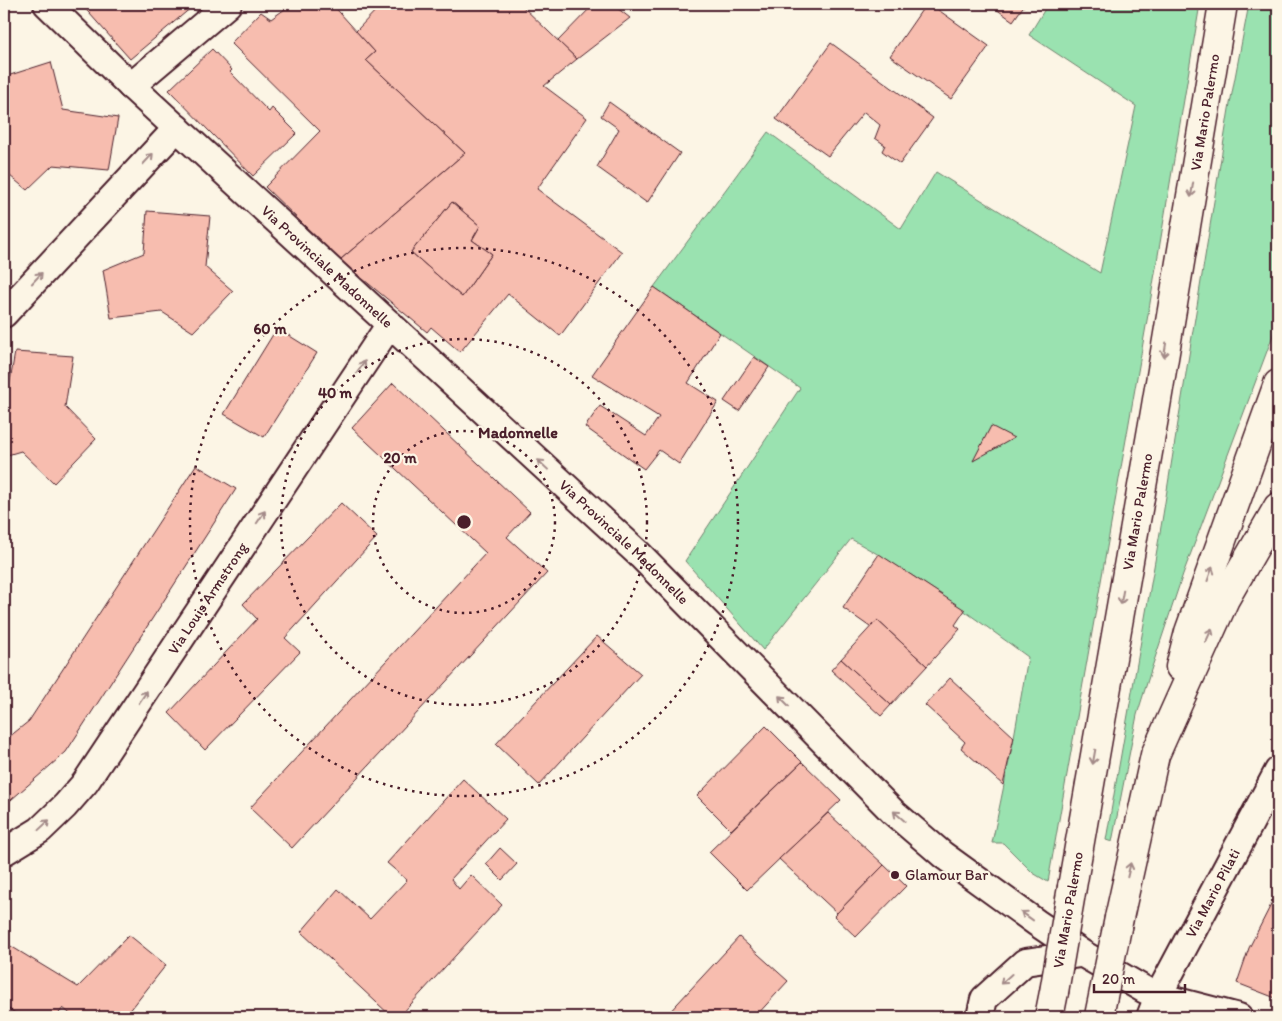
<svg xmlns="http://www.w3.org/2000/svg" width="1282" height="1021" font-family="Itim,sans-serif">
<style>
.green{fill:#9ae2b0;stroke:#72806e}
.building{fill:#f7bdaf;stroke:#4a1f2b;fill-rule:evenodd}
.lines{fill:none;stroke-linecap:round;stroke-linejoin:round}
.minor-casing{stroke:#4a1f2b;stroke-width:30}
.tertiary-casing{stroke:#4a1f2b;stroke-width:31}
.minor{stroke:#fcf5e5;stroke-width:26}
.tertiary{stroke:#fcf5e5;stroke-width:28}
.tertiary-bridge-casing{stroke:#4a1f2b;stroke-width:31;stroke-linecap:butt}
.tertiary-bridge{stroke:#fcf5e5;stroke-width:28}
.oneway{stroke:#a38a88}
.ring{fill:none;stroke:#4a1f2b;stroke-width:2.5;stroke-dasharray:2.5 5}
.poi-dot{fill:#4a1f2b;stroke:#fcf5e5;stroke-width:2}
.labels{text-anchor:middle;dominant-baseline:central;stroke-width:4.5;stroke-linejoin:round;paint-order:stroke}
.street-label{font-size:15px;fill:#4a1f2b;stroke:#fcf5e5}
.poi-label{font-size:15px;fill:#4a1f2b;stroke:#fcf5e5;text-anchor:start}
.neighbourhood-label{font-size:16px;font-weight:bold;fill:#4a1f2b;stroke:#fcf5e5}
.centre{fill:#4a1f2b;stroke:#fcf5e5;stroke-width:2.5}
.ring-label{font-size:15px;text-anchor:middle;font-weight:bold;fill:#4a1f2b;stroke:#fcf5e5;stroke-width:4.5;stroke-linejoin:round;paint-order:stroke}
</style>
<rect width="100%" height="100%" fill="#fcf5e5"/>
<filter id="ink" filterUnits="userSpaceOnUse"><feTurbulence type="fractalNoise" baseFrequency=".02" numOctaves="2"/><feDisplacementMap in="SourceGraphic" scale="10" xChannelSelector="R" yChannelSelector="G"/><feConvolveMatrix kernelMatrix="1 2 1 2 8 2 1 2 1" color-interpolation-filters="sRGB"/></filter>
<g filter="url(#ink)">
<!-- green -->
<g class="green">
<path d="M1048 4H1200L1149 309 1048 882 1033 873 1003 843H992L1014 737 1028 657C971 615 913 573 851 539L763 650 685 561 800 388 654 287 768 132 901 229 936 172 1100 273 1136 106 1029 35Z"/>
<polygon points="1249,4 1278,4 1278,322 1183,574 1151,670 1137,715 1112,842 1106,840 1162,521 1229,109"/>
</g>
<!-- building -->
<g class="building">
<polygon points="81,4 189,4 192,7 130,59"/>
<polygon points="292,4 332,4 375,52 366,60 465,153 340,260 265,187 320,131 231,43 261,12 271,19"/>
<path d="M382 4H520L577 59 544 86 587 118 537 189 622 252 560 336 508 294 460 352 431 327 427 332 340 260 465 153 366 60 375 52 356 31ZM452 202 480 226 472 240 492 254 462 297 411 252Z"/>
<polygon points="594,4 612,4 630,18 577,59 558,41"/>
<polygon points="926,4 930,4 989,46 951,99 890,56"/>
<polygon points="989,4 1025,4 1013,21"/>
<polygon points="831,43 933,118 900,164 882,151 885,145 875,138 880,125 864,112 828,156 776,119"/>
<polygon points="212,49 232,70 230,72 269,112 272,108 297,133 253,176 169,90"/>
<polygon points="51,62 63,110 118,118 109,170 53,165 27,190 4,171 4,132 9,127 4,103 4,77"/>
<polygon points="609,102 680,153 647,203 597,167 619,129 601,116"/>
<polygon points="452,202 480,226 472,240 492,254 462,297 411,252"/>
<polygon points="147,211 210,216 205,267 233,291 193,332 162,312 111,318 103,270 144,253"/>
<polygon points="654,287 720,333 688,383 718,402 679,464 659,450 644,469 585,427 600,406 646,436 659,417 592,375"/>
<polygon points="277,328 317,353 264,437 224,414"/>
<polygon points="15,352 73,356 65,407 96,439 54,483 21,451 4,456 4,400 7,399"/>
<polygon points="754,357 769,367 739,411 724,401"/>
<polygon points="393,383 530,512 507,537 547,573 292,848 250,808 486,553 352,428"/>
<polygon points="991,426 1014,438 973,461"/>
<polygon points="196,465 236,489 66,752 4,806 4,741 29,721"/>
<polygon points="341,503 377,537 285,638 300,652 205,750 169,713 257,619 243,604"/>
<polygon points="879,554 965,610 955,625 960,629 927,666 877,620 870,627 843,608"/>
<polygon points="877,620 927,666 891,705 841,659"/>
<polygon points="597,636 641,674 539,785 496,744"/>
<polygon points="841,659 891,705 881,716 831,670"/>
<polygon points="950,678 1014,737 1003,785 961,748 965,742 925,705"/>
<polygon points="766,726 802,762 731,830 697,796"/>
<polygon points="802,762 841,800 747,890 709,852"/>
<polygon points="463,779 506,819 451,879 459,889 471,875 502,905 399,1017 392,1017 301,932 338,889 370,919 407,880 387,863"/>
<polygon points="828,813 884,865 837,913 779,859"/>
<polygon points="500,848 517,864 502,880 486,864"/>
<polygon points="884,865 906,886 856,937 834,916"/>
<polygon points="1278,891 1278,999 1237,983 1249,948"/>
<polygon points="129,935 166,965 125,1017 74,1017 63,1008 56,1017 22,1017 4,1006 4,942 78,987"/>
<polygon points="739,937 788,981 755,1017 665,1017"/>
</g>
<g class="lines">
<!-- minor casing -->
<g class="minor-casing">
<g id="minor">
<path id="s1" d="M47 4 131 86 639 554 893 812 943 855 1037 923 1083 954 1145 990 1158 996 1239 1017"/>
<polyline points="131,86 228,4"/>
<polyline points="4,314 177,128"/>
<path id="s2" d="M4 852 40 830 65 806 85 783 390 324"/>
<polyline points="980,1017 984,999 1025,962 1080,954"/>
<path id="s3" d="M1150 1017 1158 996 1278 771"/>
</g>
</g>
<!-- tertiary casing -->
<g class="tertiary-casing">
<g id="tertiary">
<polyline points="1180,667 1189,632 1278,384"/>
<path id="s4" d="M1072 887 1155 412 1223 4"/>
<polyline points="1119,918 1155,755 1225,599 1278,507"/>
<polyline points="1049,1017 1054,992"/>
</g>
</g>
<!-- minor -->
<use href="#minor" class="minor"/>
<!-- tertiary -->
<use href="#tertiary" class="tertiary"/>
<!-- tertiary-bridge casing -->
<g class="tertiary-bridge-casing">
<g id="tertiary-bridge">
<polyline points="1054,992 1072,887"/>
<polyline points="1099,1016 1119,918"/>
</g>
</g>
<!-- tertiary-bridge -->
<use href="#tertiary-bridge" class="tertiary-bridge"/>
</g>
<!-- one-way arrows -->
<defs><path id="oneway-shaft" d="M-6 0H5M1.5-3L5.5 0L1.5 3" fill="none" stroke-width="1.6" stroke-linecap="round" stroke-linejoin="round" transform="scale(1.25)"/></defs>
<g class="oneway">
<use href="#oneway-shaft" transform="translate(148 159) rotate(-47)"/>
<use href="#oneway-shaft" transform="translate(1192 190) rotate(99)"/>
<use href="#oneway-shaft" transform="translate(37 278) rotate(-47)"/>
<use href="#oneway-shaft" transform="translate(1165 350) rotate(99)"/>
<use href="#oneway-shaft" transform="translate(361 367) rotate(-56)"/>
<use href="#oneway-shaft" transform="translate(543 465) rotate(-137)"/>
<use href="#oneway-shaft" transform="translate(261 517) rotate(-56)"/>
<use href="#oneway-shaft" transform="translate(1210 574) rotate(-70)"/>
<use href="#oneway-shaft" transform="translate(1122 597) rotate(100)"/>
<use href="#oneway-shaft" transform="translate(1209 635) rotate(-66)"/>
<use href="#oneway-shaft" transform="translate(143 697) rotate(-56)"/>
<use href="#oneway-shaft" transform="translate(784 701) rotate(-135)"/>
<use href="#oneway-shaft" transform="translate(1094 757) rotate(100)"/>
<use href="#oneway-shaft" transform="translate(899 816) rotate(-139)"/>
<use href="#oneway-shaft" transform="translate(44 825) rotate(-43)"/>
<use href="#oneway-shaft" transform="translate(1129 870) rotate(-77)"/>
<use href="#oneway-shaft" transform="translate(1027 916) rotate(-144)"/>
<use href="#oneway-shaft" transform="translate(1006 979) rotate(138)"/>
</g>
</g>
<!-- distance rings -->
<g class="ring">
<circle cx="464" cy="522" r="91"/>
<circle cx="464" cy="522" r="183"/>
<circle cx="464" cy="522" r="274"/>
</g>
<!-- markers -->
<circle class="poi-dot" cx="895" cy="875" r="5"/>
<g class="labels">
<!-- street labels -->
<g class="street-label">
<text stroke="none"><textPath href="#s4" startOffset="786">Via Mario Palermo</textPath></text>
<text stroke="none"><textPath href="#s1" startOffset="384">Via Provinciale Madonnelle</textPath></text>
<text stroke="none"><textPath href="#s4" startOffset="381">Via Mario Palermo</textPath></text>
<text stroke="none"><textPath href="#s1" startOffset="789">Via Provinciale Madonnelle</textPath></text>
<text stroke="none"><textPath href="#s2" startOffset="329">Via Louis Armstrong</textPath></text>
<text stroke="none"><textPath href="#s3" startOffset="139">Via Mario Pilati</textPath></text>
<text transform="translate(1068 910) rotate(-80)">Via Mario Palermo</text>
</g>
<!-- poi labels -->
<g class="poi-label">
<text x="905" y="875">Glamour Bar</text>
</g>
<!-- neighbourhood labels -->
<g class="neighbourhood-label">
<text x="518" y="432">Madonnelle</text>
</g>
</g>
<circle cx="464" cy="522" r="8" class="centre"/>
<g class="ring-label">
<text x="270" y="334">60 m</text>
<text x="335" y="398">40 m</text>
<text x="400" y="463">20 m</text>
</g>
<!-- margin -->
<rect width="1282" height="1021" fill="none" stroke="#fcf5e5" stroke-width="20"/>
<rect x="10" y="10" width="1262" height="1001" fill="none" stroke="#4a1f2b" stroke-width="2" filter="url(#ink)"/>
<!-- scale -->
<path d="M1094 984v8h91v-8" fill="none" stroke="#4a1f2b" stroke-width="2.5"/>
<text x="1102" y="984" font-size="15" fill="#4a1f2b" stroke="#fcf5e5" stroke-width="4" paint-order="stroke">20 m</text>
</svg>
